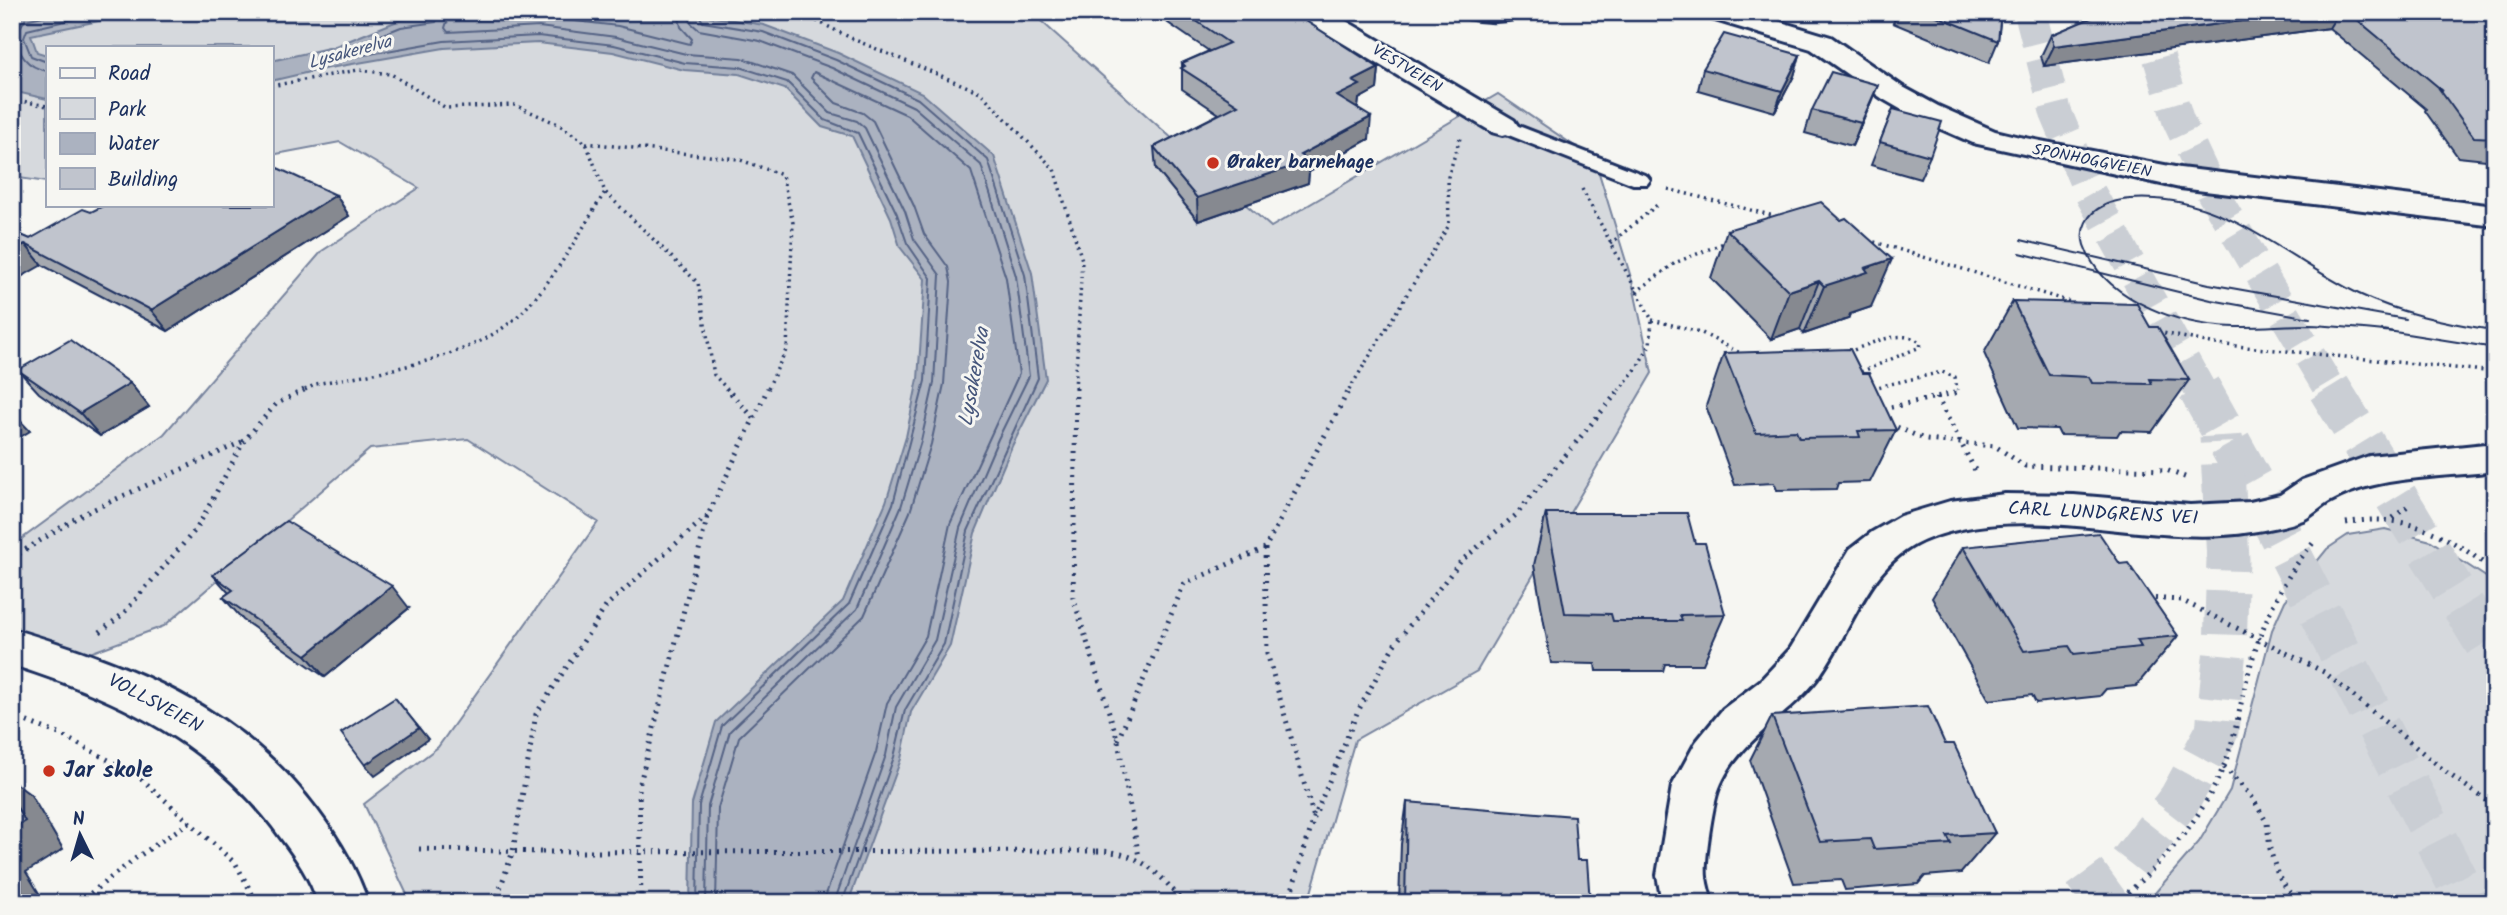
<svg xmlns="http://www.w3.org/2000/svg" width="2507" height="915" font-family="Kalam,sans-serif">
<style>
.green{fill:#d6d9dd;stroke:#78849e;stroke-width:2}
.water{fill:#abb2c0;stroke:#717e99;stroke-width:2}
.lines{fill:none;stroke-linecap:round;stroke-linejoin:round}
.shore{stroke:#556385;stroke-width:2}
.trunk-tunnel-far1{stroke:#caced4;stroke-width:32;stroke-dasharray:32 16;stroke-linecap:butt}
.trunk-tunnel{stroke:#caced4;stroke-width:43;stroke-dasharray:43 21;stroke-linecap:butt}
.service-casing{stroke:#1b2f5e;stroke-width:6}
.minor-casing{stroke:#1b2f5e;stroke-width:6}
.secondary-casing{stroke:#1b2f5e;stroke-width:6}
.path-far1{stroke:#1b2f5e;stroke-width:3.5;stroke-dasharray:2 4.5;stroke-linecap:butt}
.path{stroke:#1b2f5e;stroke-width:5;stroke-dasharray:2 6;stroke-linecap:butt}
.service{fill:#f6f6f2;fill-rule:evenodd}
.minor{fill:#f6f6f2;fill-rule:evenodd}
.secondary{fill:#f6f6f2;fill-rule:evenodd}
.tram{stroke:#1b2f5e;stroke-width:2}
.path-bridge{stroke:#1b2f5e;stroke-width:5;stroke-dasharray:2 6;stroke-linecap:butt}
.wall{fill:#a5a9b0;stroke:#1b2f5e;stroke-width:2}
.shaded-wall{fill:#868990;stroke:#1b2f5e;stroke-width:2}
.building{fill:#c0c4cd;stroke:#1b2f5e;stroke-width:2}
.poi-dot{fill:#c8321e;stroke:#f6f6f2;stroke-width:2.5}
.labels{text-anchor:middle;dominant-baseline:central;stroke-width:6;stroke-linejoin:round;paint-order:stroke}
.far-street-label{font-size:16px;fill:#1b2f5e;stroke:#f6f6f2}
.far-water-label{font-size:18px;font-style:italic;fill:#46567b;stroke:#f6f6f2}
.poi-label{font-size:19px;font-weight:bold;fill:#1b2f5e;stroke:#f6f6f2;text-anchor:start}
.street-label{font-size:19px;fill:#1b2f5e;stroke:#f6f6f2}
.water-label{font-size:21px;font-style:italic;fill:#46567b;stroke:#f6f6f2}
.near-poi-label{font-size:23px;font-weight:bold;fill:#1b2f5e;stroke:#f6f6f2;text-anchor:start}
</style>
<rect width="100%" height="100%" fill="#f6f6f2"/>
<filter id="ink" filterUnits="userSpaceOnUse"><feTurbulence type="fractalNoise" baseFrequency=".0143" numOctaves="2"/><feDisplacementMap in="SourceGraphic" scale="14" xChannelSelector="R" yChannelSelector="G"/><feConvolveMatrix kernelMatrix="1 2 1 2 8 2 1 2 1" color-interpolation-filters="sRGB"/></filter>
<g filter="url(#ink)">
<!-- green -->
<g class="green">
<polygon points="12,12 1031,12 1271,227 1498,94 1595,160 1632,281 1652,373 1477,671 1355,740 1308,903 411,903 364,804 438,747 598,522 468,439 370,449 164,626 65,662 12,647 12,546 164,434 322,251 419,188 340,142 271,155 271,47 47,47 47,182 12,177"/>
<polygon points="2385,529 2431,541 2495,583 2495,903 2144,903 2155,893 2199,842 2230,790 2272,630 2285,601 2327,549 2348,535"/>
</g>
<!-- water -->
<g class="water">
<polygon points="12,12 142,12 31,35 37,52 47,55 47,99 12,91"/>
<polygon points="461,12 684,12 764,25 838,53 922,93 994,156 1032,273 1046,379 1012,446 975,533 950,646 911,712 901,759 848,903 690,903 692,804 716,722 843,601 886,502 906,437 918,379 925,279 900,247 891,218 852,136 822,127 785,89 739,74 684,70 613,52 538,43 444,48 318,70 271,81 271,61 333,47 400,20"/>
</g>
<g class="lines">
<!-- shore -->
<g class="shore">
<polyline points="441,12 436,22 401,27 339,52 337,57 341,59 444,41 538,36 614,45 685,63 740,67 787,82 825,120 858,133 897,214 907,243 931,278 925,381 893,504 849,604 722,726 699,805 697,903"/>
<polyline points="450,12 445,28 448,32 539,27 616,37 686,54 742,58 792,75 830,113 857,121 865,128 905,211 914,239 940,275 934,383 921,441 901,507 857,609 730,731 708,806 706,903"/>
<polyline points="461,12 464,20 541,17 618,26 690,44 692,39 681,27 678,12"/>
<polyline points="689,12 691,23 699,30 760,41 832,68 914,107 981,165 1016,276 1029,376 998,439 960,528 935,640 896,707 886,755 834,903"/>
<polyline points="697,12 703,22 763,32 836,60 918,99 988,160 1025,275 1038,378 968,531 944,644 905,710 894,757 842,903"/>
<polyline points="47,62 31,56 24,38 27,30 103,12"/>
<path d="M47 71C26 67 17 54 16 33L25 20 61 12"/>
<polyline points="716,903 718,808 739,737 864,616 910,512 931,444 944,384 951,282 948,267 924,234 914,206 873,121 863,113 836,103 811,78 814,72 907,115 971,171 1006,278 1019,374 950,524 926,636 887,703 876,752 823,903"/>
</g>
<!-- trunk-tunnel-far1 -->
<g class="trunk-tunnel-far1">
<polyline points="2030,12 2056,113 2089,191 2200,390"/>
<polyline points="2145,12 2178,120 2212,192 2330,390"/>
</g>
<!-- trunk-tunnel -->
<g class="trunk-tunnel">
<polyline points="2199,388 2273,521 2468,903"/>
<polyline points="2329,388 2495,658"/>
<polyline points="2080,903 2124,871 2180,799 2217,731 2225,649 2228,560 2221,436"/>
</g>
<!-- service casing -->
<g class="service-casing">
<polygon id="service" points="1503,120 1647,176 1650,180 1647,184 1633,184 1496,130 1493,126"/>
</g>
<!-- minor casing -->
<g class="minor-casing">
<g id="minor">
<polygon points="1297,12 1331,12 1514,120 1518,126 1514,132 1503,135 1492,132 1301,18"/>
<path d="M1464 12H1522L1518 18C1502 22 1484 22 1468 18Z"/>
<polygon points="1704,12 1748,12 1831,37 1903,87 1938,106 1995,131 2020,137 2180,168 2495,206 2495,226 2180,188 1973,143 1916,118 1883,99 1811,49 1708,18"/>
<path d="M2495 443V471C2455 476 2413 476 2374 485 2360 488 2342 495 2329 502 2320 507 2312 516 2303 520 2287 526 2268 529 2251 532 2149 549 2031 500 1930 538 1869 560 1855 626 1820 675 1791 716 1738 739 1719 788 1713 802 1704 862 1706 877 1707 886 1710 894 1712 903H1662L1657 875 1672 786 1696 742 1723 709 1760 681 1790 649 1850 549 1872 532 1900 516 1950 501 2005 494 2074 495 2190 505 2250 502 2280 495 2302 480 2369 456Z"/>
</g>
</g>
<!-- secondary casing -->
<g class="secondary-casing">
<path id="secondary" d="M12 629C132 665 239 706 317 810 338 838 357 869 368 903H318C311 879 296 858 281 838 215 745 118 698 12 665Z"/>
</g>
<!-- path-far1 -->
<g class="path-far1">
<polyline points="799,12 855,40 980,92 1054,169 1082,260 1075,390"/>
<polyline points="271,86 358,70 391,74 446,108 515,105 558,124 586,143 605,192 698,283 714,375 728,390"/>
<polyline points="12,99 47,106"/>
<polyline points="586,143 738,159 782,175 793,223 787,348 767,390"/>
<polyline points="1582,189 1652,320 1650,345 1636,369 1619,390"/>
<polyline points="1668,189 1778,217"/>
<polyline points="1868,240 2077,304"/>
<polyline points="1610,244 1657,205"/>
<polyline points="1636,292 1675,263 1726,242"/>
<polyline points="1652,320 1700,332 1744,355"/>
<polyline points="2158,332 2216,344 2495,372"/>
<path d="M1848 352C1868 345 1902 327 1921 343L1920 347 1856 374"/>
<polyline points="1873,388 1942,372 1955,377 1957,390"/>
<path d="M305 390 316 384C380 371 471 361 520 314 555 280 579 233 605 192"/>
<polyline points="1349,390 1449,225 1448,177 1460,138"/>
</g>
<!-- path -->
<g class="path">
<polyline points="1076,388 1073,597 1118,741 1139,857"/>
<polyline points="1937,397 1977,474"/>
<polyline points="1883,409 1954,393 1958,388"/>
<polyline points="754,418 768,388"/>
<polyline points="1890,424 1926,440 1995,446 2025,466 2166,470 2190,479"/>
<polyline points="2393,518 2410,504"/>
<path d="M2346 523C2404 511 2451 536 2495 572"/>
<polyline points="1265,548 1267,653 1314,818"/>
<polyline points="12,558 81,515 244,441"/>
<polyline points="2147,598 2181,600 2324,672 2450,775 2495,806"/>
<polyline points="100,632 123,614 197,528 244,441 276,404 308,388"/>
<polyline points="12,716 59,734 137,775 236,864 257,903"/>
<polyline points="1118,740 1184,584 1265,548 1350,388"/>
<polyline points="2224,767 2252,797 2267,823 2270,849 2278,876 2297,903"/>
<polyline points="419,849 542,852"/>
<path d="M1097 851C1137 851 1160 872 1183 903"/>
<polyline points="78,903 136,858 191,821"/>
<polyline points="495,903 513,851 536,714 607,605 707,516"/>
<polyline points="641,903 639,787 708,515 754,418 726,388"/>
<polyline points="1288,903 1314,818 1357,713 1394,645 1461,561 1516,515 1621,388"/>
<path d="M2116 903C2165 861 2206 816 2228 755 2236 731 2240 706 2246 682 2259 631 2279 583 2313 543"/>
</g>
<!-- service -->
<use href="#service" class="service"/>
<!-- minor -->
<use href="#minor" class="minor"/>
<!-- secondary -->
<use href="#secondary" class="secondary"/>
<!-- tram -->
<g class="tram">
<polyline points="2021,240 2209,284 2405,319"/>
<polyline points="2020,253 2211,300 2310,318"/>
<polyline points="2382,330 2495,348"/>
<path d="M2393 332C2365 329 2337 326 2309 325 2279 325 2248 329 2219 326 2171 322 2101 296 2084 245 2079 229 2088 213 2103 206 2118 198 2138 198 2155 199 2235 204 2290 261 2359 294 2399 313 2443 322 2486 329"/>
</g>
<!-- path-bridge -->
<polyline class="path-bridge" points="542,852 1097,851"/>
</g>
<!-- wall -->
<g class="wall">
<polygon points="1152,12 1274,12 1284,19 1379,68 1377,89 1359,99 1358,107 1356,108 1369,139 1309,172 1308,183 1198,221 1156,169 1154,147 1219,114 1182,89 1182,63 1209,51"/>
<polygon points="1885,12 2001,12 1998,41 1989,63 1893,23 1896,17"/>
<polygon points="2105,12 2477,12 2495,25 2495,161 2458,157 2425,111 2426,109 2329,28 2044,66 2041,56 2051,35"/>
<polygon points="1800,55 1794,76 1775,112 1698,90 1703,69"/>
<polygon points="1869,107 1852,146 1805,133 1812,110"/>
<polygon points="1893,109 1930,156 1920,179 1871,165"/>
<polygon points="336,195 349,216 168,331 42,265 12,231 30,239 91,212"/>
<polygon points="1727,230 1871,307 1850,314 1848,319 1804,334 1800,329 1771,339 1711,278"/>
<polygon points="2013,301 2150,327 2189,380 2152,432 2120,431 2117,436 2060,435 2057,429 2018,428 1984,353"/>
<polygon points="1724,353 1862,373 1896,430 1870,482 1838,483 1836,489 1777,490 1774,483 1735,485 1706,406"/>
<polygon points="18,370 130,383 149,407 100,436 39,393"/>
<polygon points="1546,513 1695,543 1725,614 1703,664 1665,664 1663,671 1596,671 1595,664 1551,663 1534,565"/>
<polygon points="1963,547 2120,564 2178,636 2136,686 2106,689 2100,696 2036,703 2032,695 1989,700 1932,598"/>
<polygon points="213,575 409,608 325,677 243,620 223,597 229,593"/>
<polygon points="1772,716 1945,744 1995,833 1961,873 1925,876 1918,884 1845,890 1841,880 1794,883 1750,760"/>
<polygon points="1407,802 1577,860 1590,903 1399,903 1401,844"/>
</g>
<!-- shaded-wall -->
<g class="shaded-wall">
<polygon points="2309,12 2339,12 2329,28 2044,66 2054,46"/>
<polygon points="1800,55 1794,76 1775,112 1782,91"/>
<polygon points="1379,68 1377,89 1359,99 1358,107 1336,118 1337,96 1353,81"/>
<polygon points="1878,85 1869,107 1852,146 1861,123"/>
<polygon points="1371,117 1369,139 1309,172 1308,183 1198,221 1197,198 1300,155"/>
<polygon points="336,195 349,216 168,331 151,310"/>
<polygon points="25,244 42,265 12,282 12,251"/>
<polygon points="1892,259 1871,307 1850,314 1848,319 1804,334 1824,286 1865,268"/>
<polygon points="1819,281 1800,329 1771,339 1789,291"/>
<polygon points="130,383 149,407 100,436 80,413"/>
<polygon points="12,412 30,431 12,442"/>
<polygon points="392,586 409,608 325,677 306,655"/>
<polygon points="395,698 428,739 375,776 365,765"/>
<polygon points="12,781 31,795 63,849 26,872 42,898 37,903 12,903"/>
</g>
<!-- building -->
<g class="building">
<polygon points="1183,12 1274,12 1284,19 1295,14 1379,68 1353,81 1360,85 1337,96 1371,117 1300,155 1309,161 1197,198 1154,147 1238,105 1181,68 1185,66 1182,63 1229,43"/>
<polygon points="1927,12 2001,12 1998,41"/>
<polygon points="2105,12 2309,12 2054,46 2051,35"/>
<polygon points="2348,12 2477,12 2495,25 2495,138 2474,137 2440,90 2443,91"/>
<polygon points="1724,34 1800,55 1782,91 1703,69"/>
<polygon points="1831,72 1878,85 1861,123 1812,110"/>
<polygon points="1893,109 1942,122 1930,156 1880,142"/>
<polygon points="271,165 336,195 151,310 25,244 12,251 12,231 30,239 83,209 91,212 105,205 271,205"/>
<polygon points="1821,202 1841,220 1846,218 1892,259 1865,268 1868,272 1824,286 1819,281 1789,291 1727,230"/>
<polygon points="2013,301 2137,304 2150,327 2158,327 2189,380 2150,379 2152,384 2092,383 2089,377 2049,375"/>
<polygon points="70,340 130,383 80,413 18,370"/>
<polygon points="1850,349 1862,373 1869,373 1896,430 1858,431 1860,437 1799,438 1796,431 1756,433 1724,353"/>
<polygon points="1546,513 1687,513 1695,543 1705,543 1725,614 1680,615 1682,621 1613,621 1611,614 1565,613"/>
<polygon points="286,521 392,586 306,655 223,597 233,590 213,575"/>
<polygon points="2099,533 2120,564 2128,563 2178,636 2137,640 2141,647 2074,654 2069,646 2024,651 1963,547"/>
<polygon points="395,698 419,728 365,765 341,733"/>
<polygon points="1928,706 1945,744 1954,744 1995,833 1947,836 1951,844 1874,849 1870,839 1820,842 1772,716"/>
<polygon points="12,799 25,821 12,828"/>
<polygon points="1407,802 1574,816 1577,860 1587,860 1590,903 1405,903"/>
</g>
</g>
<!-- markers -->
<g class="poi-dot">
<circle cx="1213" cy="163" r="7"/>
<circle cx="49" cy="771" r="7"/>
</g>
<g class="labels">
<!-- far-street labels -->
<g class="far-street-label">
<text transform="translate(1407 69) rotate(31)">VESTVEIEN</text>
<text transform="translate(2092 161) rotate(11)">SPONHOGGVEIEN</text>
</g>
<!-- far-water labels -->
<g class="far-water-label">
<text transform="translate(350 53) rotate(-15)">Lysakerelva</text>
</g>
<!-- poi labels -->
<g class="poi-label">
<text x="1227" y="163">Øraker barnehage</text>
</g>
<!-- street labels -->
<g class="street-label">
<text transform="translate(2103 514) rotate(3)">CARL LUNDGRENS VEI</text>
<text transform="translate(155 704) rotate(28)">VOLLSVEIEN</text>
</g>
<!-- water labels -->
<g class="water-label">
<text transform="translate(975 377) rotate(-80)">Lysakerelva</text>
</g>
<!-- near-poi labels -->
<g class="near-poi-label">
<text x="63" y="771">Jar skole</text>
</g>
</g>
<!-- margin -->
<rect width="2507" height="915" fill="none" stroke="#f6f6f2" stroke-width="42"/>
<rect x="21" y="21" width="2465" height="873" fill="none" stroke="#1b2f5e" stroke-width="2.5" filter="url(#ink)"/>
<!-- legend -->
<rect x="46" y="46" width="228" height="161" fill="#f6f6f2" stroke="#9ea6b7" stroke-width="2"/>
<rect x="60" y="68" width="35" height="10" fill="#f6f6f2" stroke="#9ea6b7" stroke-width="2"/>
<text x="108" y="80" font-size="21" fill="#1b2f5e">Road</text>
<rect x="60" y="98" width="35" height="21" fill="#d6d9dd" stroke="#9ea6b7" stroke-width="2"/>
<text x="108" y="116" font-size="21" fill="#1b2f5e">Park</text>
<rect x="60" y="133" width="35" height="21" fill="#abb2c0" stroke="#9ea6b7" stroke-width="2"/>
<text x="108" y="150" font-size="21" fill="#1b2f5e">Water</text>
<rect x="60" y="168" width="35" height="21" fill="#c0c4cd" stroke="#9ea6b7" stroke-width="2"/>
<text x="108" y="186" font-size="21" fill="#1b2f5e">Building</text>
<!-- north arrow -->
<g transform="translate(80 835) rotate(355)" stroke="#f6f6f2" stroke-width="5" paint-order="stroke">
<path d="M0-5L12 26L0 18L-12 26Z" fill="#1b2f5e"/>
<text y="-10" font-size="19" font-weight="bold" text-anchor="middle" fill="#1b2f5e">N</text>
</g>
</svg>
